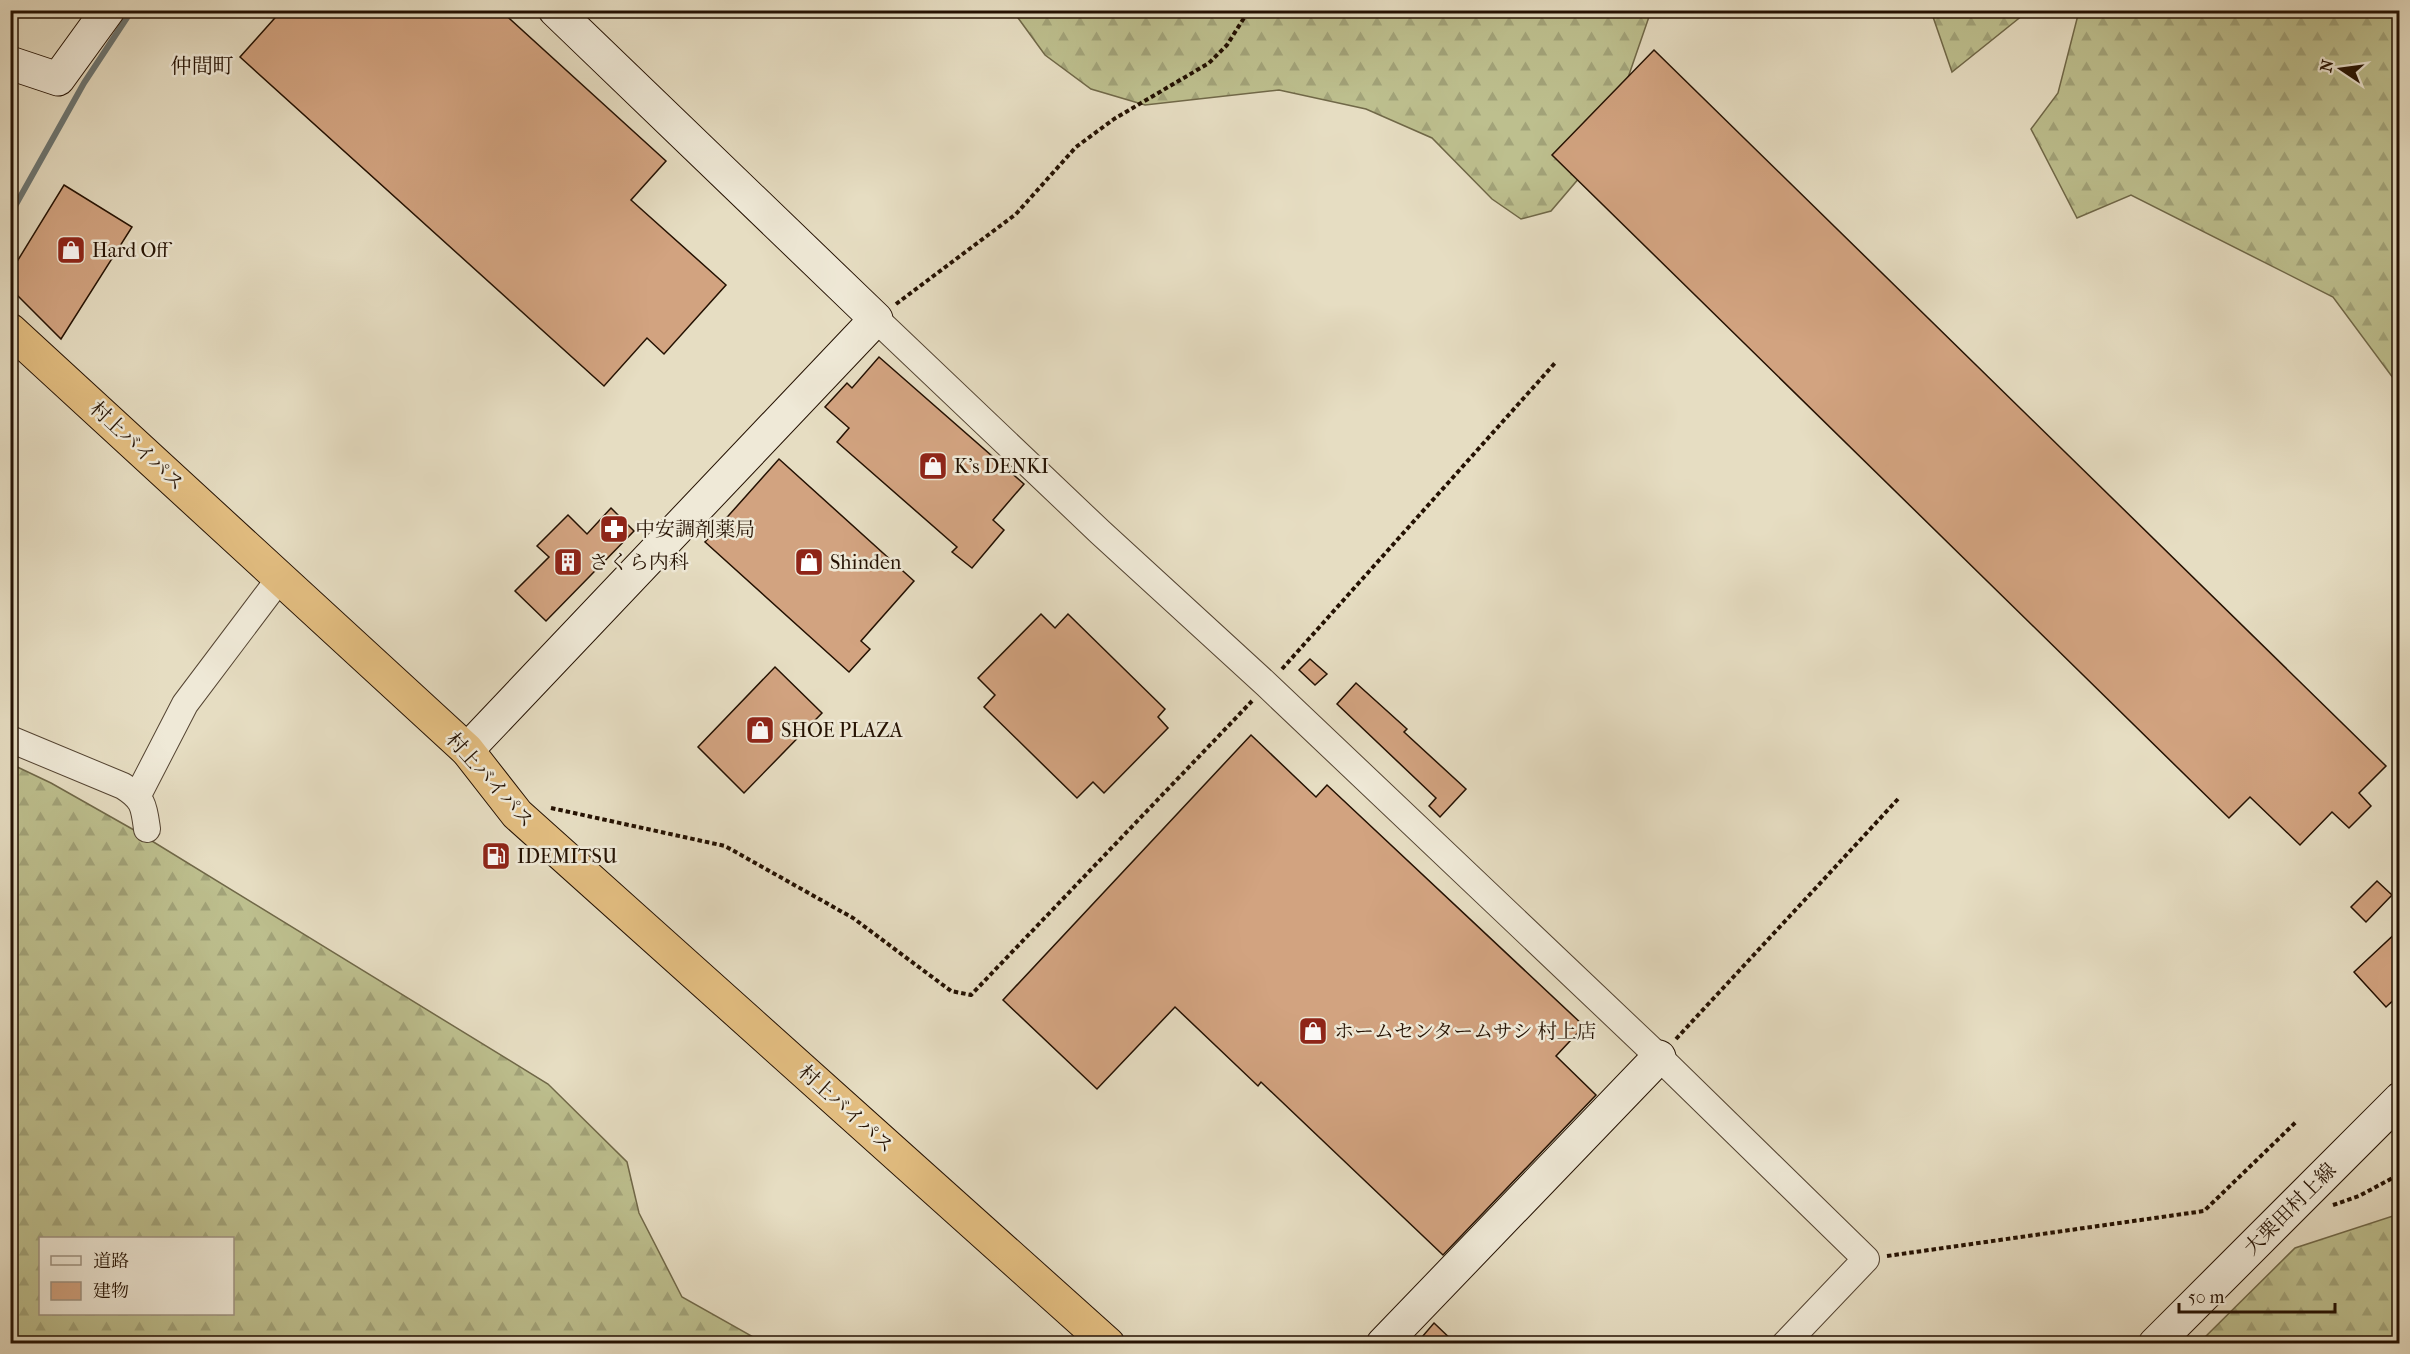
<svg xmlns="http://www.w3.org/2000/svg" width="2410" height="1354" font-family="'IM FELL French Canon','Noto Serif JP',serif">
<style>
.forest{fill:url(#forest-firs);stroke:#706848;stroke-width:1.5;fill-rule:evenodd}
.lines{fill:none;stroke-linecap:round;stroke-linejoin:round}
.stream{stroke:#6c7673;stroke-width:6}
.building{fill:#d2a380;stroke:#241102;stroke-width:1.5}
.street-casing{stroke:#544432;stroke-width:28}
.secondary-casing{stroke:#241102;stroke-width:35}
.highway-casing{stroke:#241102;stroke-width:35}
.path{stroke:#241102;stroke-width:4;stroke-dasharray:4.5 3;stroke-linecap:butt}
.street{stroke:#efe9d7;stroke-width:26}
.secondary{stroke:#efe9d7;stroke-width:33}
.highway{stroke:#e3be81;stroke-width:33}
.labels{text-anchor:middle;dominant-baseline:central;stroke-width:5;stroke-linejoin:round;paint-order:stroke}
.poi-label{font-size:20px;fill:#241102;stroke:#efe9d7;text-anchor:start}
.street-label{font-size:20px;fill:#241102;stroke:#efe9d7}
.neighbourhood-label{font-size:21px;fill:#241102;stroke:#efe9d7}
</style>
<defs>
<pattern id="forest-firs" width="22" height="20" patternUnits="userSpaceOnUse" patternTransform="scale(1.5)"><rect width="22" height="20" fill="#bdbf8e"/><path d="M5 1l3.5 6h-7zM16 11l3.5 6h-7z" fill="#a2a379"/></pattern>
</defs>
<rect width="100%" height="100%" fill="#e6ddc2"/>
<filter id="stains"><feTurbulence type="fractalNoise" baseFrequency=".00333" numOctaves="4"/><feColorMatrix values="0 0 0 0 .2 0 0 0 0 .09 0 0 0 0 .02 0 0 0 .5 -.17"/></filter>
<radialGradient id="worn" r=".72"><stop offset=".6" stop-color="#630" stop-opacity="0"/><stop offset="1" stop-color="#630" stop-opacity=".3"/></radialGradient>
<!-- forest -->
<g class="forest">
<polygon points="1013,11 1651,11 1603,150 1551,211 1521,219 1492,199 1432,138 1366,109 1279,90 1145,105 1091,89 1045,55"/>
<polygon points="1931,11 1931,10 2028,11 1952,72"/>
<polygon points="2079,11 2399,11 2399,386 2333,297 2131,195 2077,218 2031,129 2058,93"/>
<path d="M11 764 51 783 134 830 548 1084 627 1162 639 1213 682 1297 764 1343 11 1344ZM40 1238H232V1314H40Z"/>
<polygon points="2399,1214 2399,1343 2199,1343 2295,1248"/>
</g>
<g class="lines">
<!-- stream -->
<polyline class="stream" points="10,215 84,83 132,10"/>
</g>
<!-- building -->
<g class="building">
<polygon points="282,10 500,10 666,161 631,200 726,285 664,354 647,338 604,386 240,57"/>
<polygon points="1654,50 2386,766 2359,793 2371,806 2349,828 2332,812 2300,845 2250,797 2229,818 1552,155"/>
<polygon points="64,185 132,227 61,339 10,288 10,273"/>
<polygon points="879,357 1024,484 993,520 1004,530 972,568 952,552 957,547 837,442 849,428 825,407 847,383 852,388"/>
<polygon points="779,459 914,581 861,641 870,649 849,672 705,542"/>
<polygon points="611,508 634,531 546,621 515,591 549,557 537,546 568,515 587,534"/>
<polygon points="1041,614 1055,628 1068,614 1165,709 1158,717 1168,728 1104,793 1093,782 1077,798 984,707 995,695 978,678"/>
<polygon points="1310,659 1327,674 1315,685 1299,670"/>
<polygon points="775,667 822,713 744,793 698,747"/>
<polygon points="1356,683 1407,729 1404,732 1466,789 1440,817 1429,806 1436,798 1337,704"/>
<polygon points="1251,735 1316,797 1327,785 1584,1026 1556,1056 1596,1095 1443,1255 1261,1082 1258,1086 1175,1007 1097,1089 1003,1000"/>
<polygon points="2377,881 2392,895 2366,922 2351,907"/>
<polygon points="2400,929 2400,994 2386,1007 2354,972"/>
<polygon points="1434,1323 1456,1344 1416,1344"/>
</g>
<g class="lines">
<!-- street casing -->
<g class="street-casing">
<g id="street">
<polyline points="876,319 1100,532 1267,685 1659,1057 1866,1259 1785,1344"/>
<path d="M10 739 123 786C144 799 144 807 147 829"/>
<polyline points="138,795 185,704 280,578"/>
</g>
</g>
<!-- secondary casing -->
<g class="secondary-casing">
<g id="secondary">
<polyline points="10,63 58,79 108,10"/>
<polyline points="467,750 876,319 555,10"/>
<polyline points="1383,1344 1659,1057"/>
<polyline points="2155,1344 2400,1099"/>
</g>
</g>
<!-- highway casing -->
<g class="highway-casing">
<polyline id="highway" points="10,330 467,750 517,814 1108,1344"/>
</g>
<!-- path -->
<g class="path">
<polyline points="896,304 1016,214 1076,147 1114,119 1209,63 1227,45 1249,10"/>
<polyline points="1282,669 1555,363"/>
<polyline points="551,808 725,846 853,918 951,991 971,995 1252,701"/>
<polyline points="1676,1039 1898,799"/>
<polyline points="2333,1205 2359,1196 2400,1174"/>
<polyline points="1887,1256 2204,1211 2297,1121"/>
</g>
<!-- street -->
<use href="#street" class="street"/>
<!-- secondary -->
<use href="#secondary" class="secondary"/>
<!-- highway -->
<use href="#highway" class="highway"/>
</g>
<!-- icons -->
<defs>
<g id="shop-square" transform="scale(1.5)"><rect x="-9" y="-9" width="18" height="18" rx="4" fill="#8f2418" stroke="#efe9d7"/><path d="M-5-2.5h2.3a2.7 3.5 0 0 1 5.4 0H5L5.5 6h-11ZM-1.5-2.5h3a1.5 2.3 0 0 0-3 0Z" fill="#fff"/></g>
<g id="pharmacy-square" transform="scale(1.5)"><rect x="-9" y="-9" width="18" height="18" rx="4" fill="#8f2418" stroke="#efe9d7"/><path d="M-2-6h4v4h4v4h-4v4h-4v-4h-4v-4h4Z" fill="#fff"/></g>
<g id="building-square" transform="scale(1.5)"><rect x="-9" y="-9" width="18" height="18" rx="4" fill="#8f2418" stroke="#efe9d7"/><path d="M-4-6H4V6H1V3H-1V6H-4ZM-2.5-4.3h1.7v1.8h-1.7ZM.8-4.3h1.7v1.8H.8ZM-2.5-1h1.7V.8h-1.7ZM.8-1h1.7V.8H.8Z" fill="#fff"/></g>
<g id="fuel-square" transform="scale(1.5)"><rect x="-9" y="-9" width="18" height="18" rx="4" fill="#8f2418" stroke="#efe9d7"/><path d="M-5.5-6h7V0h2V4h1.3V-2.5L3-4.5l.8-.8L6-3V5H2.5V1h-1V6h-7ZM-4.2-4.7v3.2H.2V-4.7Z" fill="#fff"/></g>
</defs>
<g fill-rule="evenodd">
<use href="#shop-square" x="71" y="250"/>
<use href="#shop-square" x="933" y="466"/>
<use href="#pharmacy-square" x="614" y="529"/>
<use href="#building-square" x="568" y="562"/>
<use href="#shop-square" x="809" y="562"/>
<use href="#shop-square" x="760" y="730"/>
<use href="#fuel-square" x="496" y="856"/>
<use href="#shop-square" x="1313" y="1031"/>
</g>
<g class="labels">
<!-- poi labels -->
<g class="poi-label">
<text x="92" y="250">Hard Off</text>
<text x="954" y="466">K's DENKI</text>
<text x="635" y="529">中安調剤薬局</text>
<text x="589" y="562">さくら内科</text>
<text x="830" y="562">Shinden</text>
<text x="781" y="730">SHOE PLAZA</text>
<text x="517" y="856">IDEMITSU</text>
<text x="1334" y="1031">ホームセンタームサシ 村上店</text>
</g>
<!-- street labels -->
<g class="street-label">
<text transform="translate(137 446) rotate(43)">村上バイパス</text>
<text transform="translate(490 780) rotate(48)">村上バイパス</text>
<text transform="translate(846 1109) rotate(42)">村上バイパス</text>
<text transform="translate(2290 1209) rotate(-45)">大栗田村上線</text>
</g>
<!-- neighbourhood labels -->
<g class="neighbourhood-label">
<text x="202" y="66">仲間町</text>
</g>
</g>
<!-- margin -->
<rect width="2410" height="1354" fill="none" stroke="#e6ddc2" stroke-width="36"/>
<rect x="12" y="12" width="2386" height="1330" fill="none" stroke="#241102" stroke-width="3"/>
<rect x="18" y="18" width="2374" height="1318" fill="none" stroke="#241102" stroke-width="1.5"/>
<!-- legend -->
<rect x="39" y="1237" width="195" height="78" fill="#efe9d7" stroke="#9e9382" stroke-width="1.5"/>
<rect x="51" y="1256" width="30" height="9" fill="#efe9d7" stroke="#9e9382" stroke-width="1.5"/>
<text x="93" y="1267" font-size="18" fill="#241102">道路</text>
<rect x="51" y="1282" width="30" height="18" fill="#d2a380" stroke="#9e9382" stroke-width="1.5"/>
<text x="93" y="1297" font-size="18" fill="#241102">建物</text>
<!-- north arrow -->
<g transform="translate(2341 69) rotate(283)" stroke="#efe9d7" stroke-width="4.5" paint-order="stroke">
<path d="M0-4.5L10 22L0 15L-10 22Z" fill="#241102"/>
<text y="-9" font-size="16" font-weight="bold" text-anchor="middle" fill="#241102">N</text>
</g>
<!-- scale -->
<path d="M2179 1303v9h156v-9" fill="none" stroke="#241102" stroke-width="3"/>
<text x="2188" y="1303" font-size="18" fill="#241102" stroke="#efe9d7" stroke-width="4.5" paint-order="stroke">50 m</text>
<rect width="100%" height="100%" filter="url(#stains)"/>
<rect width="100%" height="100%" fill="url(#worn)"/>
</svg>
